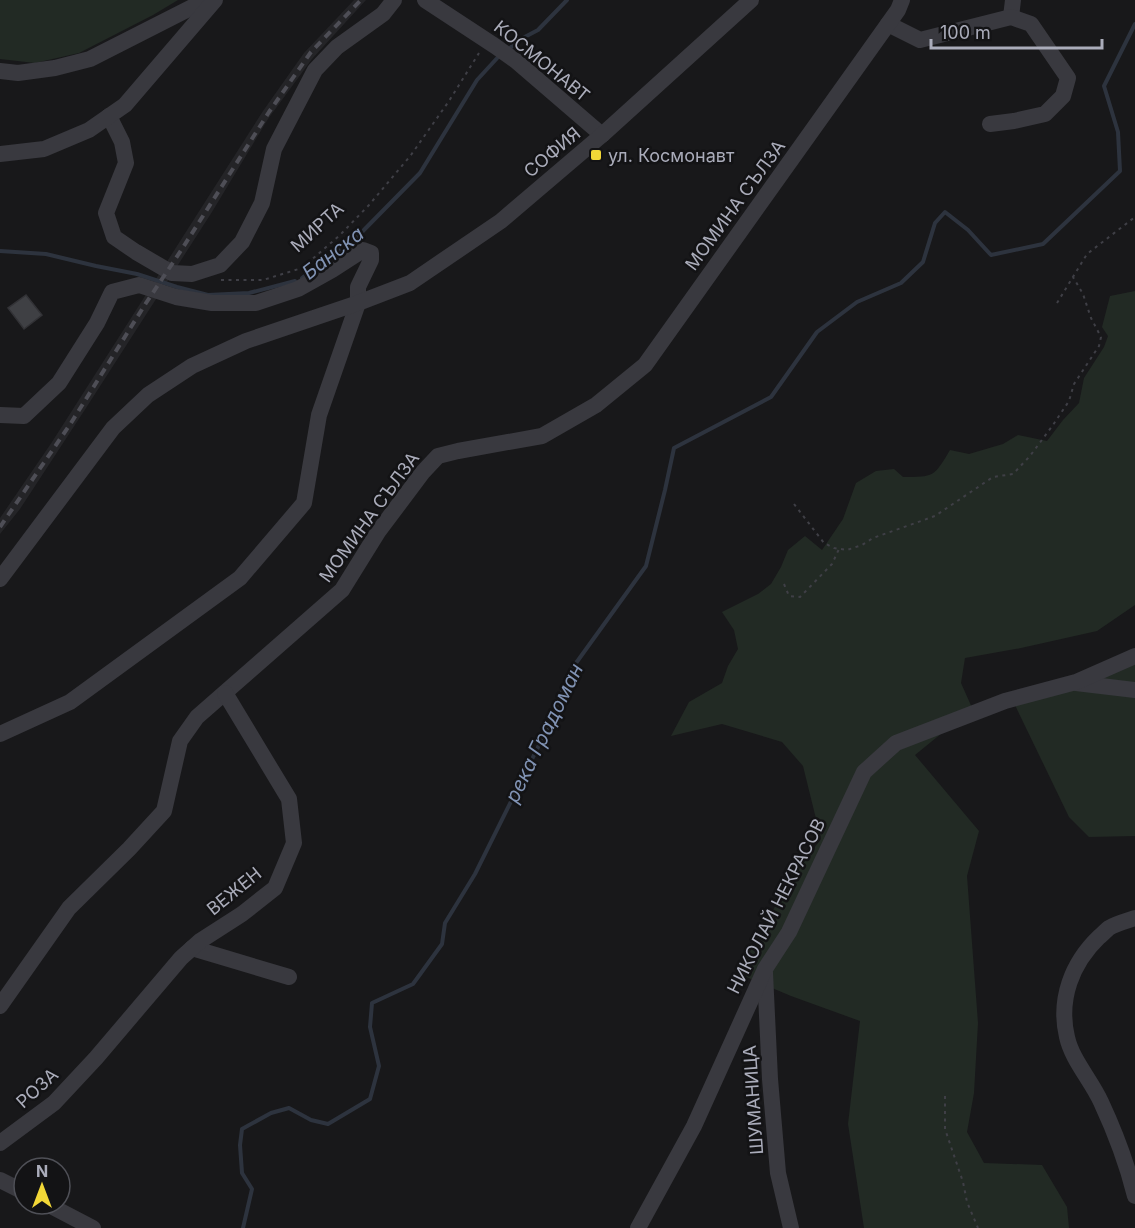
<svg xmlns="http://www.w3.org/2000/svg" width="1135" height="1228" font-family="Inter,sans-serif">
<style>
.built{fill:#242427}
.green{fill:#222a24}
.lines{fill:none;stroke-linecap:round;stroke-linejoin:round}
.stream{stroke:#2d333e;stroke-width:4}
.building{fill:#3f4044;stroke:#323236;stroke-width:1.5}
.path{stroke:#3f3f46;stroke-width:2;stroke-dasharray:3 4.5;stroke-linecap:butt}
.minor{stroke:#39393f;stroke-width:16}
.rail{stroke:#4e4e56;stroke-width:4;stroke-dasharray:8 6;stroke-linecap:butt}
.poi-dot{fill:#f2d737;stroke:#131315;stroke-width:2}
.labels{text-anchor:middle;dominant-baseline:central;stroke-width:5;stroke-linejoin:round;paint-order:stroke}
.street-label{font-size:18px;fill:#aaacba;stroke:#131315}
.poi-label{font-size:18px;fill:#aaacba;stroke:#131315;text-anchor:start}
.water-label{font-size:20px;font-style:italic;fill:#8193b4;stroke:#131315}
</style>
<rect width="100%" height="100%" fill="#18181a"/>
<!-- built -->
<polygon class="built" points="354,0 366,0 312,59 268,119 212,212 86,408 20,509 0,534 0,518 52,442 263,111 304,53"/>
<!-- green -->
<g class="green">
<polygon points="0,0 178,0 153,15 79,53 35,63 0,59"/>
<path d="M1135 291V605L1097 631 1021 648 965 658 961 683 977 719 942 733 915 755 979 831 967 876 978 1023 974 1093 967 1132 984 1163 1042 1165 1067 1207 1069 1228H864L848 1124 860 1021 791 996 737 973 792 877 821 839 803 766 782 742 722 724 671 736 689 702 722 683 728 666 738 649 734 630 722 612 758 594 771 584 781 567 788 550 805 536 822 550 843 519 856 483 876 471 894 469 903 477C934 477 934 477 950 450L969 454 1003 444 1018 435 1047 441 1063 420 1079 403 1084 378 1104 347 1108 336 1102 327 1110 296Z"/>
<polygon points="1135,658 1135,836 1089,837 1069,817 1014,703"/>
</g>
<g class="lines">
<!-- stream -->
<g class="stream">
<polyline points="509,49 519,40 538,30 567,0"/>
<polyline points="0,251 46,254 96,266 137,274 177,287 208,295 249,293 295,281"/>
<polyline points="302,278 359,235 420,173 477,80 500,55"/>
<polyline points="243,1228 252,1189 242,1173 240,1145 242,1129 271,1113 289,1108 311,1120 328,1124 370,1099 379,1066 370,1027 372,1003 413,984 442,944 445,923 475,874 547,729 571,670 646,566 665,490 674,448 771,397 817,332 857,302 901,283 923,262 935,223 945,212 968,230 991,255 1043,244 1120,171 1118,132 1104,86 1135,24"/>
</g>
</g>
<!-- building -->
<polygon class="building" points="26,295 42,315 24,329 8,308"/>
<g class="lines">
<!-- path -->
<g class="path">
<polyline points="221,280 263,280 302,268 340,235 369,205 411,155 449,101 479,53"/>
<polyline points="1057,303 1087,254 1135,217"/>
<polyline points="794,504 824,543 834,548 847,550 862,545 873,538 935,516 993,477 1013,474 1030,456 1053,425 1069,401 1074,384 1099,346 1101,337 1091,318 1083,294 1073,277"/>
<polyline points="784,584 789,596 800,597 832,564 839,549"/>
<polyline points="945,1096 945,1129 963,1182 967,1202 978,1228"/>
</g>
<!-- minor -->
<g class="minor">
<polyline points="425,0 495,46 516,61 602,135"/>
<polyline points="1011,17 1013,0"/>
<polyline points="888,24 920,40 1011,17 1031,24 1068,78 1063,96 1045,114 1014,121 990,124"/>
<polyline points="0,71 18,73 55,68 90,59 206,0"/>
<polyline points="109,116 122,142 126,163 106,213 114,237 136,252 172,273 192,274 220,265 242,242 262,203 274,149 315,70 337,47 383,14 394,0"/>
<polyline points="0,154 44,149 89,130 125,105 215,0"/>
<polyline points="0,415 24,416 59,383 97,323 112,292 139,285 176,297 212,303 256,303 298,289 332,270 363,250 371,253 371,260 358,287 358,303 319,415 304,503 240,578 70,702 0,734"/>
<polyline points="0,579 113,428 148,395 192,366 246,341 358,303 410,283 501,221 602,135 751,0"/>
<polyline points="1076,683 1135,690"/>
<path d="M1135 918C1127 921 1117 923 1109 928 1106 930 1102 935 1099 937 1072 963 1058 999 1067 1037 1072 1060 1091 1080 1101 1102 1115 1132 1127 1164 1135 1196"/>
<polyline points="192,948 289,977"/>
<polyline points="765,973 770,1079 778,1173 791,1228"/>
<polyline points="0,1006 69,908 129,849 164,811 180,741 197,717 342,590 378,532 423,472 438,456 458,451 542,436 596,405 645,365 898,10 902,0"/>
<polyline points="0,1143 54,1103 96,1058 181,958 200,941 242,914 275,888 294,843 289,799 225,693"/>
<polyline points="0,1180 24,1192"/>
<polyline points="47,1204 93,1228"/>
<polyline points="638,1228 694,1126 765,969 789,932 864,772 896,743 1005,701 1076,682 1135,656"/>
</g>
<!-- rail -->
<polyline class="rail" points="0,527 71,423 146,303 182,249 269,112 311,52 361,0"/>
</g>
<!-- markers -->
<rect class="poi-dot" x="590" y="149" width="12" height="12" rx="3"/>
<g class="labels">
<!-- street labels -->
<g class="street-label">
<text transform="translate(542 61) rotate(39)">КОСМОНАВТ</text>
<text transform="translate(552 152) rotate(-40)">СОФИЯ</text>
<text transform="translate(735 205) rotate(-54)">МОМИНА СЪЛЗА</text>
<text transform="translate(317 227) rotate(-42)">МИРТА</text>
<text transform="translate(369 517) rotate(-54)">МОМИНА СЪЛЗА</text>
<text transform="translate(234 891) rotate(-39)">ВЕЖЕН</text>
<text transform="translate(776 906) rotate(-63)">НИКОЛАЙ НЕКРАСОВ</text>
<text transform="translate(37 1088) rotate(-42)">РОЗА</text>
<text transform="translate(753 1100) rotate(-94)">ШУМАНИЦА</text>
</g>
<!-- poi labels -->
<g class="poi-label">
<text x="608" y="155">ул. Космонавт</text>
</g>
<!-- water labels -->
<g class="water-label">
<text transform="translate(333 253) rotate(-38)">Банска</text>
<text transform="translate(544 733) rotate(-64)">река Градоман</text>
</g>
</g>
<!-- north arrow -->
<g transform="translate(42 1186)"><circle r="28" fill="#131315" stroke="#4f5057" stroke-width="1.5"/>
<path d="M0-4.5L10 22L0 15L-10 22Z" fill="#f2d737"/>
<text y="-9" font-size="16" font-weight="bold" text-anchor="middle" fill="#aaacba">N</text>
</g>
<!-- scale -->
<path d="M931 39v9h171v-9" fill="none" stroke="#aaacba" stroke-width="3"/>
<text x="940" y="39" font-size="18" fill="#aaacba" stroke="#131315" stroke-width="4.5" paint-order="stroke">100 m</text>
</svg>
